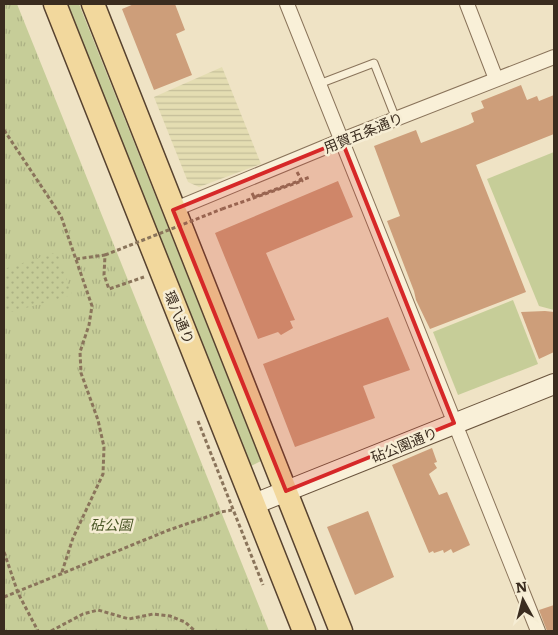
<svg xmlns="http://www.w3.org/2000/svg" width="558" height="635" font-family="Literata,'Noto Sans JP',serif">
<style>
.farmland{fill:url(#farmland-rules)}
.grass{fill:#c6cd98}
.park{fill:url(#park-tufts)}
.garden{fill:url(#garden-dots)}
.building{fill:#cd9e7a}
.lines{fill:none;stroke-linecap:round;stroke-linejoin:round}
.lane-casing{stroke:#8a745b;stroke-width:9}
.street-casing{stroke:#8a745b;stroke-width:16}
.secondary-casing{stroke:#6b553e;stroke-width:22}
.primary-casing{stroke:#57422f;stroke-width:25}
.path{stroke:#8a745b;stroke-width:3;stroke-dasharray:4 2.5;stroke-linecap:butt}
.lane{stroke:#f9f0d8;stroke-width:7}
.street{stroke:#f9f0d8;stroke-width:14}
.secondary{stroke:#f9f0d8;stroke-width:20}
.primary{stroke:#f2d89d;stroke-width:22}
.path-bridge{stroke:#8a745b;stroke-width:3;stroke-dasharray:4 2.5;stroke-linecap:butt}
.marked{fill:#d62828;fill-opacity:0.2;stroke:#d62828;stroke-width:4;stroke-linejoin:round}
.labels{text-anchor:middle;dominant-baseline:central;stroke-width:5;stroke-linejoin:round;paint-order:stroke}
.street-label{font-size:14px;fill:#3a2c1f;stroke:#f6edd4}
.park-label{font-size:14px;font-style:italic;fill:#495625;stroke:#f6edd4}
</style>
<defs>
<pattern id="farmland-rules" width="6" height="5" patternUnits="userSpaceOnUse" patternTransform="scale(1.25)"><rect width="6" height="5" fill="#e4ddb2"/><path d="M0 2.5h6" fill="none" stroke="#c4be99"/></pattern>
<pattern id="park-tufts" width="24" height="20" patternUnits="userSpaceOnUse" patternTransform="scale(1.25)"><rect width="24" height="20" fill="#c6cd98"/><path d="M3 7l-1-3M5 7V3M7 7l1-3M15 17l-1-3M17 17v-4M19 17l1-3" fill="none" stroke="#abb083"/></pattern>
<pattern id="garden-dots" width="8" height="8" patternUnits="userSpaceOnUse" patternTransform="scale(1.25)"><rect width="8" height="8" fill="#c6cd98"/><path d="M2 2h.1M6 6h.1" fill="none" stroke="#abb083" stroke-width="1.8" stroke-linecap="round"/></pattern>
</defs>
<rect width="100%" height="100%" fill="#efe3c5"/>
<!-- farmland -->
<polygon class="farmland" points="222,67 261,164 199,187 188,182 154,97"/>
<!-- grass -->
<g class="grass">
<polygon points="67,4 79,4 261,461 251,466"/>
<polygon points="554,152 554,310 539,306 487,179"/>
<polygon points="513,300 538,364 458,395 433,332"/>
</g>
<!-- park -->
<polygon class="park" points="4,4 17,4 269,631 4,631"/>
<!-- garden -->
<polygon class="garden" points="57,252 72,295 4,314 4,269"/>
<!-- building -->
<g class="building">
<polygon points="134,4 175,4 185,30 176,34 192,75 154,90 122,9"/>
<polygon points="521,85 527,100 537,96 539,101 554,95 554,134 476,165 526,292 430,329 416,300 414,291 387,221 400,216 374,146 416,130 421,143 468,125 474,122 471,113 484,108 481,101"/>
<polygon points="338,181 353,217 266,253 295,320 290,321 293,328 281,335 278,332 258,339 215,233"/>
<polygon points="545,311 554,312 554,352 539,359 521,312"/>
<polygon points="388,317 410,370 363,386 375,418 295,447 263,364"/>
<polygon points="432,448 437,462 434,463 437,468 429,474 439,495 447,492 470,545 453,553 451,549 444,553 443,550 434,553 433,551 429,553 392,465"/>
<polygon points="368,511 394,577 355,595 327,527"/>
<polygon points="554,605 554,631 547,631 539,610"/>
</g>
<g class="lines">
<!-- lane casing -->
<g class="lane-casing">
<polyline id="lane" points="319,84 374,63 396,119"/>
</g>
<!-- street casing -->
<g class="street-casing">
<g id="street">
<polyline points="287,4 538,631"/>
<polyline points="467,4 496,79"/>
<polyline points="173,210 352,136 554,57"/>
</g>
</g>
<!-- secondary casing -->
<g class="secondary-casing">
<polyline id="secondary" points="254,504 554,384"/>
</g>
<!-- primary casing -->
<g class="primary-casing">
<g id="primary">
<polyline points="55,4 304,631"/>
<polyline points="93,4 341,631"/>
</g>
</g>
<!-- path -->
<g class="path">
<polyline points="4,130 61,216 92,306 89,325 80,352 81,373 98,420 104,447 103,474 73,538 61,575"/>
<polyline points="252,193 254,197 310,177"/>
<polyline points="222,209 302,181 297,172"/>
<polyline points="76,259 105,255 104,275 109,289 144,277"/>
<polyline points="198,421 263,585"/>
<polyline points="4,552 18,593 38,631"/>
<polyline points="4,597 169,530 221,512 232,510"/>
<polyline points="51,631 83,614 98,610 129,619 153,614 170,616 185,622 195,631"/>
</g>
<!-- lane -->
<use href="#lane" class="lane"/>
<!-- street -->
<use href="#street" class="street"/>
<!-- secondary -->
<use href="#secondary" class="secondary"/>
<!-- primary -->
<use href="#primary" class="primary"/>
<!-- path-bridge -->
<polyline class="path-bridge" points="105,255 222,209"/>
</g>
<!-- marked area -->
<path class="marked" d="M342 141 454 423 286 491 173 210Z"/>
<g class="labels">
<!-- street labels -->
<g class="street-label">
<text transform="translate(363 132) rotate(-22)">用賀五条通り</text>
<text transform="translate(180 317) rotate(68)">環八通り</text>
<text transform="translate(404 444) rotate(-22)">砧公園通り</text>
</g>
<!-- park labels -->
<g class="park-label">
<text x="111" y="524">砧公園</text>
</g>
</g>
<!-- border -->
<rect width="558" height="635" fill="none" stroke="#3a2c1f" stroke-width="10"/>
<!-- north arrow -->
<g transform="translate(523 600) rotate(353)" stroke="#f6edd4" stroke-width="4" paint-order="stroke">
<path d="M0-4L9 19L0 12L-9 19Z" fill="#3a2c1f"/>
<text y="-8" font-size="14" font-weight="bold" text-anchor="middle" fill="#3a2c1f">N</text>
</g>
</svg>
